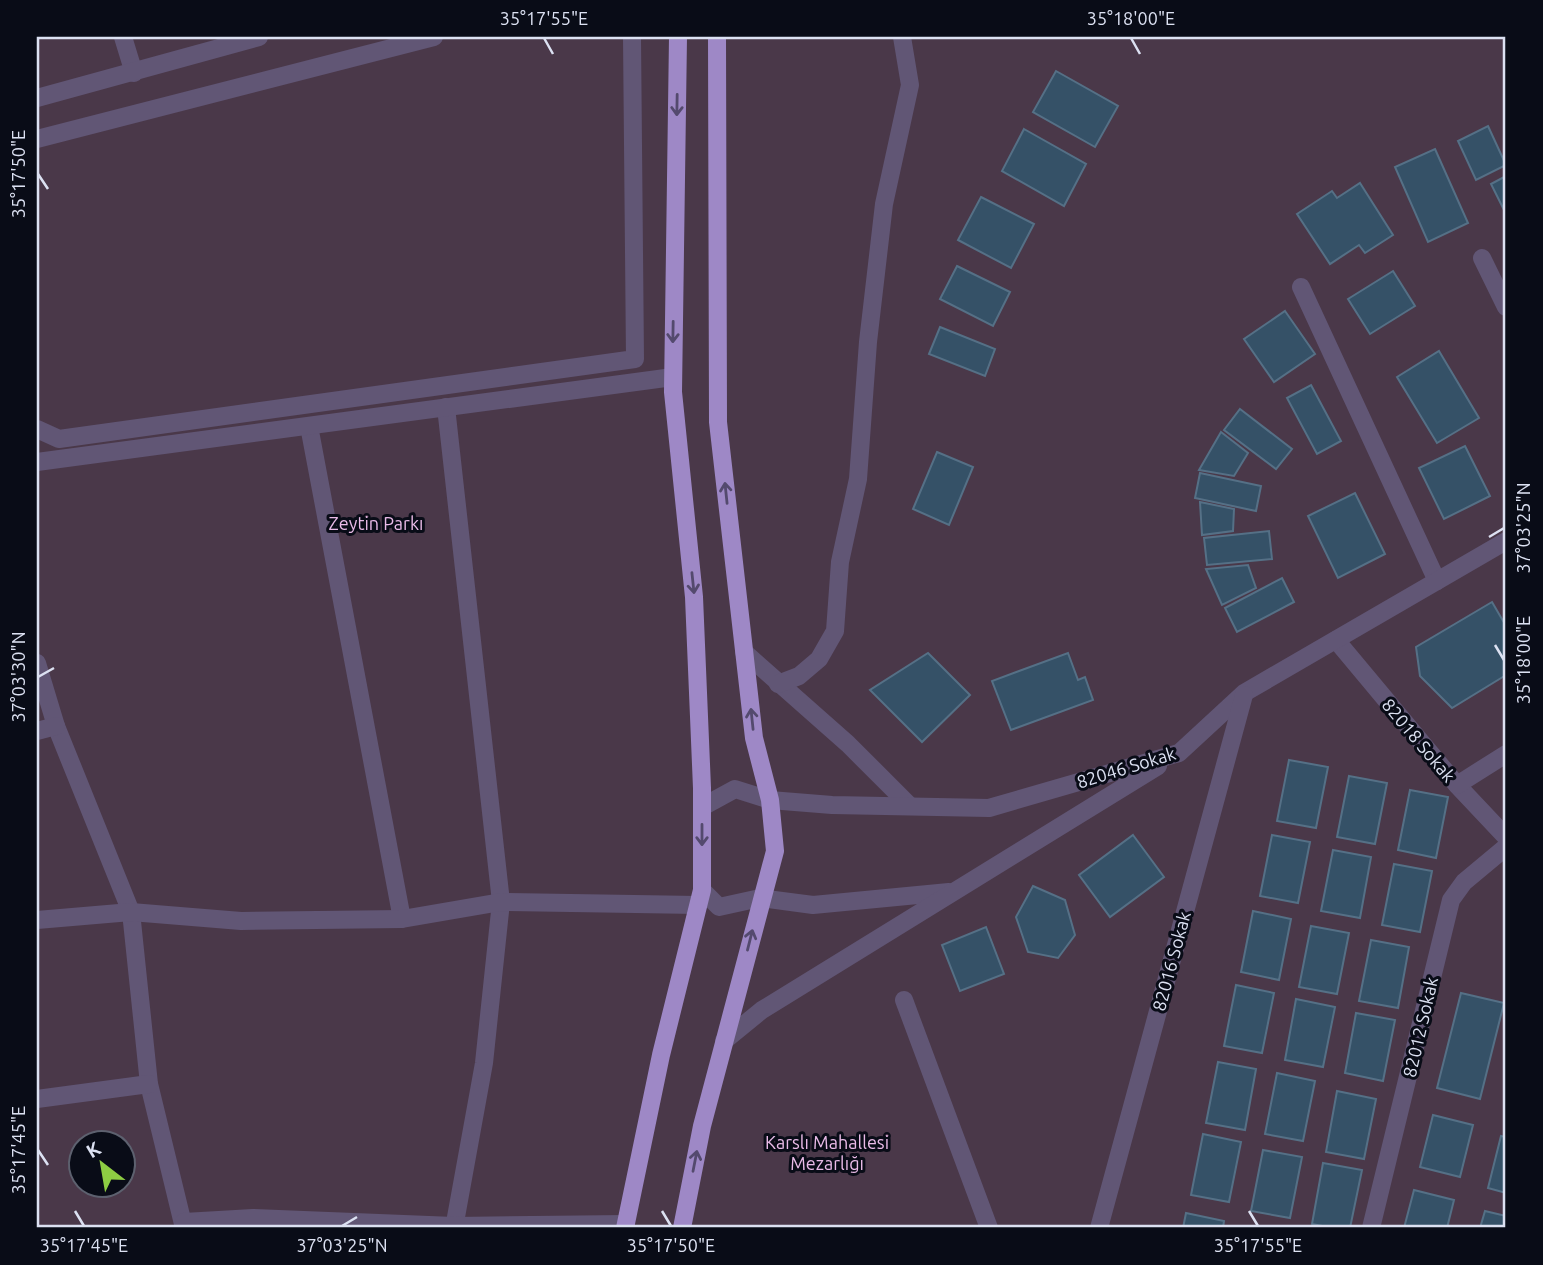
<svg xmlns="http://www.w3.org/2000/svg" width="1543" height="1265" font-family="Ubuntu,sans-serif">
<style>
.green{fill:#4a3849;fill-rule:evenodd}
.building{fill:#355167;stroke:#557086;stroke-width:2}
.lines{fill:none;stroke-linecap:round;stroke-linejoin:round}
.minor{stroke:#615675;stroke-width:18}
.major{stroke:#9e88c6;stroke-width:18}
.oneway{stroke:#544a6e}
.ticks{fill:none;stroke:#dce1f2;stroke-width:2.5}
.labels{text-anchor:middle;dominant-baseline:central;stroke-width:6;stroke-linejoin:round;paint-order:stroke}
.park-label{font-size:18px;fill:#eabbe8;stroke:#090c17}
.street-label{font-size:18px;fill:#dce1f2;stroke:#090c17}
.neatline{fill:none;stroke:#dce1f2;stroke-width:2.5}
.ticks-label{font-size:18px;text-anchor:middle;fill:#dce1f2}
</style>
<rect width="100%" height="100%" fill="#1c223b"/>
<!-- green -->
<path class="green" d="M37 37H1506V1228H37ZM80 1142H122V1184H80Z"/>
<!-- building -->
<g class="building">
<polygon points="1056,71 1118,106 1095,147 1033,112"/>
<polygon points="1488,126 1506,165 1476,180 1458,141"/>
<polygon points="1024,129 1086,164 1064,206 1002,171"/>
<polygon points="1435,149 1468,223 1428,242 1395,167"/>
<polygon points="1506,176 1506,214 1491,184"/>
<polygon points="1360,183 1393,235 1365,253 1359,245 1330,264 1297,214 1332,191 1337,198"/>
<polygon points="981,197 1034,224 1011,268 958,240"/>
<polygon points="957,266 1010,292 993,326 940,299"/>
<polygon points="1393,271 1415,306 1370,334 1348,299"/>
<polygon points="1285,311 1315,354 1274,382 1244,339"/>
<polygon points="940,327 995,349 985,376 929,354"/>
<polygon points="1439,351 1479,418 1437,443 1397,377"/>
<polygon points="1311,385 1341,441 1317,454 1287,398"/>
<polygon points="1240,409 1292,449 1276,469 1224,430"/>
<polygon points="1221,432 1248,453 1234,476 1199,470"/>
<polygon points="1465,446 1490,496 1444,519 1419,468"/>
<polygon points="937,452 973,467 949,525 913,509"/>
<polygon points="1200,473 1261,486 1256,511 1195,498"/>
<polygon points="1355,493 1385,554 1338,578 1308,516"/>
<polygon points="1200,502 1234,509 1233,531 1202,535"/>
<polygon points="1269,531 1272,559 1207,565 1204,538"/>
<polygon points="1248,565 1256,588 1222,605 1206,569"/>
<polygon points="1282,578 1294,602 1237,632 1225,608"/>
<polygon points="1492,602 1506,626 1506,675 1452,708 1420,676 1416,647"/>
<polygon points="928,653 970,695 922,742 870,690"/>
<polygon points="1068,653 1078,680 1085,677 1093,700 1011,730 992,681"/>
<polygon points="1289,760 1328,767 1316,828 1277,821"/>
<polygon points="1349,776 1387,783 1375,844 1337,837"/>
<polygon points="1410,790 1448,797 1436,858 1398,850"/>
<polygon points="1133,835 1164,877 1110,917 1079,875"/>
<polygon points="1272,835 1310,842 1298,903 1260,896"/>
<polygon points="1333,850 1371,857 1360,918 1321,911"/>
<polygon points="1394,864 1432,871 1420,932 1382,925"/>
<polygon points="1033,886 1065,900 1075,935 1058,958 1028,952 1016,917"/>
<polygon points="1253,911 1291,919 1279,980 1241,972"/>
<polygon points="1311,926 1349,933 1337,994 1299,987"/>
<polygon points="986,927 1004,974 960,991 942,945"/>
<polygon points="1371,940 1409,947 1398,1008 1359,1001"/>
<polygon points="1236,985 1274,993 1262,1053 1224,1046"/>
<polygon points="1461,993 1504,1003 1480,1099 1437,1088"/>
<polygon points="1296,999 1335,1007 1323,1067 1285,1060"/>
<polygon points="1356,1013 1395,1020 1383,1081 1345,1073"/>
<polygon points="1218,1062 1256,1069 1245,1130 1206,1123"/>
<polygon points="1277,1073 1315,1081 1303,1141 1265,1134"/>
<polygon points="1337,1091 1376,1099 1364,1159 1326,1152"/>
<polygon points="1433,1115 1473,1125 1460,1177 1420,1167"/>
<polygon points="1203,1134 1241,1142 1229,1202 1191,1195"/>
<polygon points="1501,1136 1506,1137 1506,1193 1488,1188"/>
<polygon points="1263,1150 1302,1157 1290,1218 1251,1211"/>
<polygon points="1323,1163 1362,1170 1350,1228 1333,1228 1312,1224"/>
<polygon points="1414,1190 1454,1200 1447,1228 1404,1228"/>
<polygon points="1485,1211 1506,1216 1506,1228 1480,1228"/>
<polygon points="1186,1213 1224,1221 1223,1228 1183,1228"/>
</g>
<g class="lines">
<!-- minor -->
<g class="minor">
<polyline points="123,37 134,73"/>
<polyline points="37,98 259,37"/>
<polyline points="37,139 434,37"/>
<polyline points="1482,258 1506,307"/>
<polyline points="1301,287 1437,581"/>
<polyline points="446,407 501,902 484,1063 454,1228"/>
<polyline points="309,426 402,919"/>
<polyline points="37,429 59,439 635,359 632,37"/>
<polyline points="37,462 673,377"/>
<polyline points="1336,640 1457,785 1506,837"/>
<polyline points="744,652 848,744 910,806"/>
<polyline points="37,663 56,726 131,912 149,1084 184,1228"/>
<polyline points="778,684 799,676 819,659 835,631 840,562 858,479 868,342 884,204 910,85 902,37"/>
<polyline points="37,731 56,726"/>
<polyline points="1457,785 1506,754"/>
<polyline points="702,807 735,789 770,800 832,805 989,808 1179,753 1244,693 1506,541"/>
<polyline points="702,890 719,907 760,898 813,905 949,892"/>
<polyline points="37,920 131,912 241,921 402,919 501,902 698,905"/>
<polyline points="904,1000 989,1228"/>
<polyline points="724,1041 762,1010 1158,766"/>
<polyline points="37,1099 149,1084"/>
<polyline points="184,1222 253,1218 454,1226 626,1224"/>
<polyline points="1099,1228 1244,695"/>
<polyline points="1371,1228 1451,900 1464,882 1506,847"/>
</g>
<!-- major -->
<g class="major">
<polyline points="625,1228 661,1055 702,890 702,788 694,597 673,392 678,37"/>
<polyline points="682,1228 702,1126 775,851 770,800 754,738 718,422 717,37"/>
</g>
</g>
<!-- one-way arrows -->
<defs><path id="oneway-shaft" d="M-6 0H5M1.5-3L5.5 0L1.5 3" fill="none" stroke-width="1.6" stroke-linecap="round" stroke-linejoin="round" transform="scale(1.75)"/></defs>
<g class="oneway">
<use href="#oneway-shaft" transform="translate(677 105) rotate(91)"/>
<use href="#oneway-shaft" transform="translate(673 332) rotate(91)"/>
<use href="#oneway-shaft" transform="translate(726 493) rotate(-96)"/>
<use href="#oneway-shaft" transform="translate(693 583) rotate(84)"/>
<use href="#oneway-shaft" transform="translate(752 719) rotate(-96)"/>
<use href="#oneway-shaft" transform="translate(702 835) rotate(90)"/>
<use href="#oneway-shaft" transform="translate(750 940) rotate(-76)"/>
<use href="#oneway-shaft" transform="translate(695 1161) rotate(-79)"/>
</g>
<!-- ticks -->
<path class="ticks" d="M544 38 553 54M1131 38 1140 54M38 174 48 189M1489 537 1504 528M1495 645 1504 660M38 677 54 668M38 1150 48 1165M75 1211 84 1226M662 1211 671 1226M1249 1211 1258 1226M342 1226 357 1217"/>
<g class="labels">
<!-- park labels -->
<g class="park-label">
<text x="376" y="523">Zeytin Parkı</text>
<text x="827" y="1142">Karslı Mahallesi<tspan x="827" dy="21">Mezarlığı</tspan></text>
</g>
<!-- street labels -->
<g class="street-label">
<text transform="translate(1419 740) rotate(50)">82018 Sokak</text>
<text transform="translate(1126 767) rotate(-17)">82046 Sokak</text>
<text transform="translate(1171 961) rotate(-75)">82016 Sokak</text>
<text transform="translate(1420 1027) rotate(-77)">82012 Sokak</text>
</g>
</g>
<!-- border -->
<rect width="1543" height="1265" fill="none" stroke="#090c17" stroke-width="77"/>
<!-- north arrow -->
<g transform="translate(102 1164) rotate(329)"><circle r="33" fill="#090c17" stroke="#5d616f" stroke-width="2"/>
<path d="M0-5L12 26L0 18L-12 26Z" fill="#8ecd43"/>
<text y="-10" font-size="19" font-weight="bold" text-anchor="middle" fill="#dce1f2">K</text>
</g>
<rect x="38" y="38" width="1466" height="1188" class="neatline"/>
<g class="ticks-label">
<text x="544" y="25">35°17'55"E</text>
<text x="1131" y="25">35°18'00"E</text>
<text transform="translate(19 174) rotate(-90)" y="6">35°17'50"E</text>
<text transform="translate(1524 528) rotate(-90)" y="6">37°03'25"N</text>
<text transform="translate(1524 660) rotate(-90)" y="6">35°18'00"E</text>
<text transform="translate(19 677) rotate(-90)" y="6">37°03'30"N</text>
<text transform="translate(19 1150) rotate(-90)" y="6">35°17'45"E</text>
<text x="84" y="1252">35°17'45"E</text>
<text x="342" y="1252">37°03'25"N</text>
<text x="671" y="1252">35°17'50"E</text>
<text x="1258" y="1252">35°17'55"E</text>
</g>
</svg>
